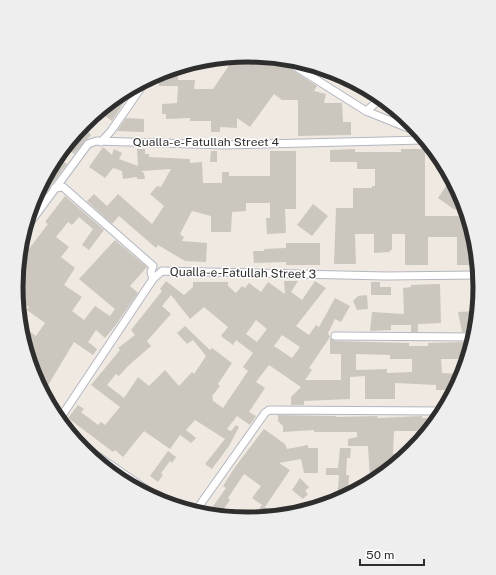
<svg xmlns="http://www.w3.org/2000/svg" width="496" height="575" font-family="'Public Sans',sans-serif">
<style>
.building{fill:#cbc7bf;fill-rule:evenodd}
.lines{fill:none;stroke-linecap:round;stroke-linejoin:round}
.street-casing{stroke:#b4b7c1;stroke-width:9}
.street{stroke:#fff;stroke-width:7}
.labels{text-anchor:middle;dominant-baseline:central;stroke-width:3;stroke-linejoin:round;paint-order:stroke}
.street-label{font-size:12px;fill:#2e2e2e;stroke:#fff}
.rim{fill:none;stroke:#2e2e2e;stroke-width:5}
</style>
<rect width="100%" height="100%" fill="#efe9e1"/>
<!-- building -->
<g class="building">
<polygon points="245,56 256,63 260,58 280,62 317,86 314,91 326,94 324,103 342,103 343,122 351,122 351,135 298,136 298,100 282,100 274,94 250,127 237,118 237,128 220,127 220,132 211,132 211,121 190,121 190,118 166,119 166,114 162,114 162,104 177,103 178,86 159,86 159,82 155,82 155,76 178,75 178,80 195,80 194,89 213,89 234,58"/>
<polygon points="130,93 112,121 100,112 105,109"/>
<polygon points="126,118 144,119 144,132 117,131"/>
<polygon points="84,127 91,135 74,154 67,148"/>
<polygon points="103,147 112,155 114,149 122,153 119,159 138,166 137,149 145,149 145,154 149,154 149,157 190,159 190,163 202,162 203,183 222,183 222,172 229,172 229,176 270,176 270,151 296,151 296,209 285,209 286,233 267,234 266,218 270,218 270,203 246,203 246,211 232,212 231,232 211,232 211,216 192,211 180,234 184,237 182,241 207,243 206,262 185,261 158,245 156,248 119,216 112,224 87,201 94,194 107,206 118,194 152,224 164,206 150,194 157,186 161,187 171,169 141,171 144,173 145,179 137,179 137,177 123,179 122,171 113,168 105,178 89,167"/>
<polygon points="355,149 355,152 401,152 401,149 425,149 425,217 426,216 466,216 476,265 457,265 457,237 428,237 428,265 405,265 405,234 392,234 392,250 390,250 390,252 374,253 374,234 355,234 356,264 334,264 336,208 353,208 353,188 372,188 372,186 375,186 375,169 357,169 357,162 330,162 330,150"/>
<polygon points="211,151 217,151 217,162 210,162"/>
<polygon points="61,160 67,164 31,213 34,199"/>
<polygon points="450,180 462,199 455,210 438,198"/>
<polygon points="65,196 104,230 89,250 82,245 93,229 79,217 72,225 68,222 56,237 69,247 61,257 75,268 64,285 82,297 72,311 84,320 95,306 110,316 115,309 79,279 115,240 147,267 130,286 138,293 115,326 105,338 96,330 88,342 97,349 93,355 74,342 44,392 34,376 24,328 36,336 45,323 27,310 29,307 18,298 16,287 22,258 48,224 45,222"/>
<polygon points="313,204 328,216 312,236 297,225"/>
<polygon points="286,243 320,243 320,265 286,265 286,262 254,263 253,251 264,251 264,249 286,248"/>
<path d="M166 281 184 295 193 287V282H228V286L236 293 242 286 245 288 249 283 261 292 268 282 285 294 284 281H298L291 292 302 300 315 281 326 288 296 326 309 335 316 325 319 327 335 298 350 306 341 322 335 319 328 333 330 337 309 368 312 370 305 380H341V354H330V338L335 341 409 343V346H428V343L469 342 466 359H441L442 373 463 374 462 376 453 390H436V385L395 383V399H365V376L350 377V399L304 401V405H291V397L301 387 269 365 256 382 265 388 249 412 256 416 250 425 237 416 227 429 231 431 236 425 239 427 229 446 212 469 205 464 225 439 195 420 186 430 196 438 191 443 180 435 170 449 144 431 123 457 115 450 113 452 68 418 78 405 84 409 81 412 98 425 101 422 105 425 120 407 91 385 120 350 118 348 135 335 131 330 162 291 160 289ZM171 295 190 319 204 307 228 327 221 336 233 345 236 340 253 353 243 367 248 371 223 408 212 400 213 398 212 396 220 386 218 384 232 363 212 348 210 350 185 326 177 333 187 344 193 340 206 356 194 374 192 372 179 386 165 370 149 386 138 377 124 398 107 385 116 374 119 376 128 366 151 346 147 341 171 314 162 306ZM256 320 267 329 257 342 246 334ZM282 335 300 347 292 358 274 346ZM356 354 390 355V359H412V372L387 373V369L356 370Z"/>
<polygon points="371,282 380,282 380,287 391,287 391,295 371,295"/>
<polygon points="440,284 441,323 418,324 418,332 411,332 411,325 391,325 391,330 370,331 372,312 404,314 403,288 411,287 411,285"/>
<polygon points="367,295 368,309 357,310 353,301 358,296"/>
<polygon points="475,311 471,332 462,332 458,312"/>
<polygon points="278,415 336,416 336,417 377,416 378,418 422,416 422,418 434,418 426,431 394,431 393,454 409,454 370,480 368,446 348,446 348,439 357,437 357,432 314,432 314,430 283,432 283,426 278,421"/>
<polygon points="264,429 285,444 287,449 308,445 308,448 318,448 318,473 304,473 301,459 279,463 290,470 265,507 252,498 261,486 244,474 228,498 230,500 220,514 209,512 226,488 223,486 235,467"/>
<polygon points="340,448 351,448 350,458 347,458 346,475 349,475 348,494 337,501 339,475 326,475 326,468 338,468"/>
<polygon points="168,451 176,457 172,463 170,461 161,473 163,475 158,482 150,476"/>
<polygon points="300,478 309,487 305,491 308,494 303,499 292,490"/>
<polygon points="262,505 274,514 252,519"/>
</g>
<g class="lines">
<!-- street casing -->
<g class="street-casing">
<g id="street">
<polyline points="293,65 366,111 418,132"/>
<polyline points="366,111 376,103 377,100"/>
<polyline points="101,142 111,131 145,82"/>
<polyline points="55,188 63,187 153,266 151,272 153,279"/>
<polyline points="29,224 88,144 96,141 224,145 423,140"/>
<polyline points="335,336 470,337"/>
<polyline points="61,417 153,279 162,271 386,276 477,275"/>
<polyline points="77,442 166,503"/>
<polyline points="197,509 265,413 269,410 439,411"/>
</g>
</g>
<!-- street -->
<use href="#street" class="street"/>
</g>
<g class="labels">
<!-- street labels -->
<g class="street-label">
<text x="206" y="142">Qualla-e-Fatullah Street 4</text>
<text transform="translate(243 273) rotate(1)">Qualla-e-Fatullah Street 3</text>
</g>
</g>
<!-- crop -->
<path d="M0 0H496V575H0ZM23 287a225 225 0 1 1 450 0a225 225 0 1 1-450 0Z" fill="#eee" fill-rule="evenodd"/>
<path class="rim" d="M23 287a225 225 0 1 1 450 0a225 225 0 1 1-450 0Z"/>
<!-- scale -->
<path d="M360 559v6h64v-6" fill="none" stroke="#2e2e2e" stroke-width="2"/>
<text x="366" y="559" font-size="12" fill="#2e2e2e" stroke="#ffffff" stroke-width="3" paint-order="stroke">50 m</text>
</svg>
